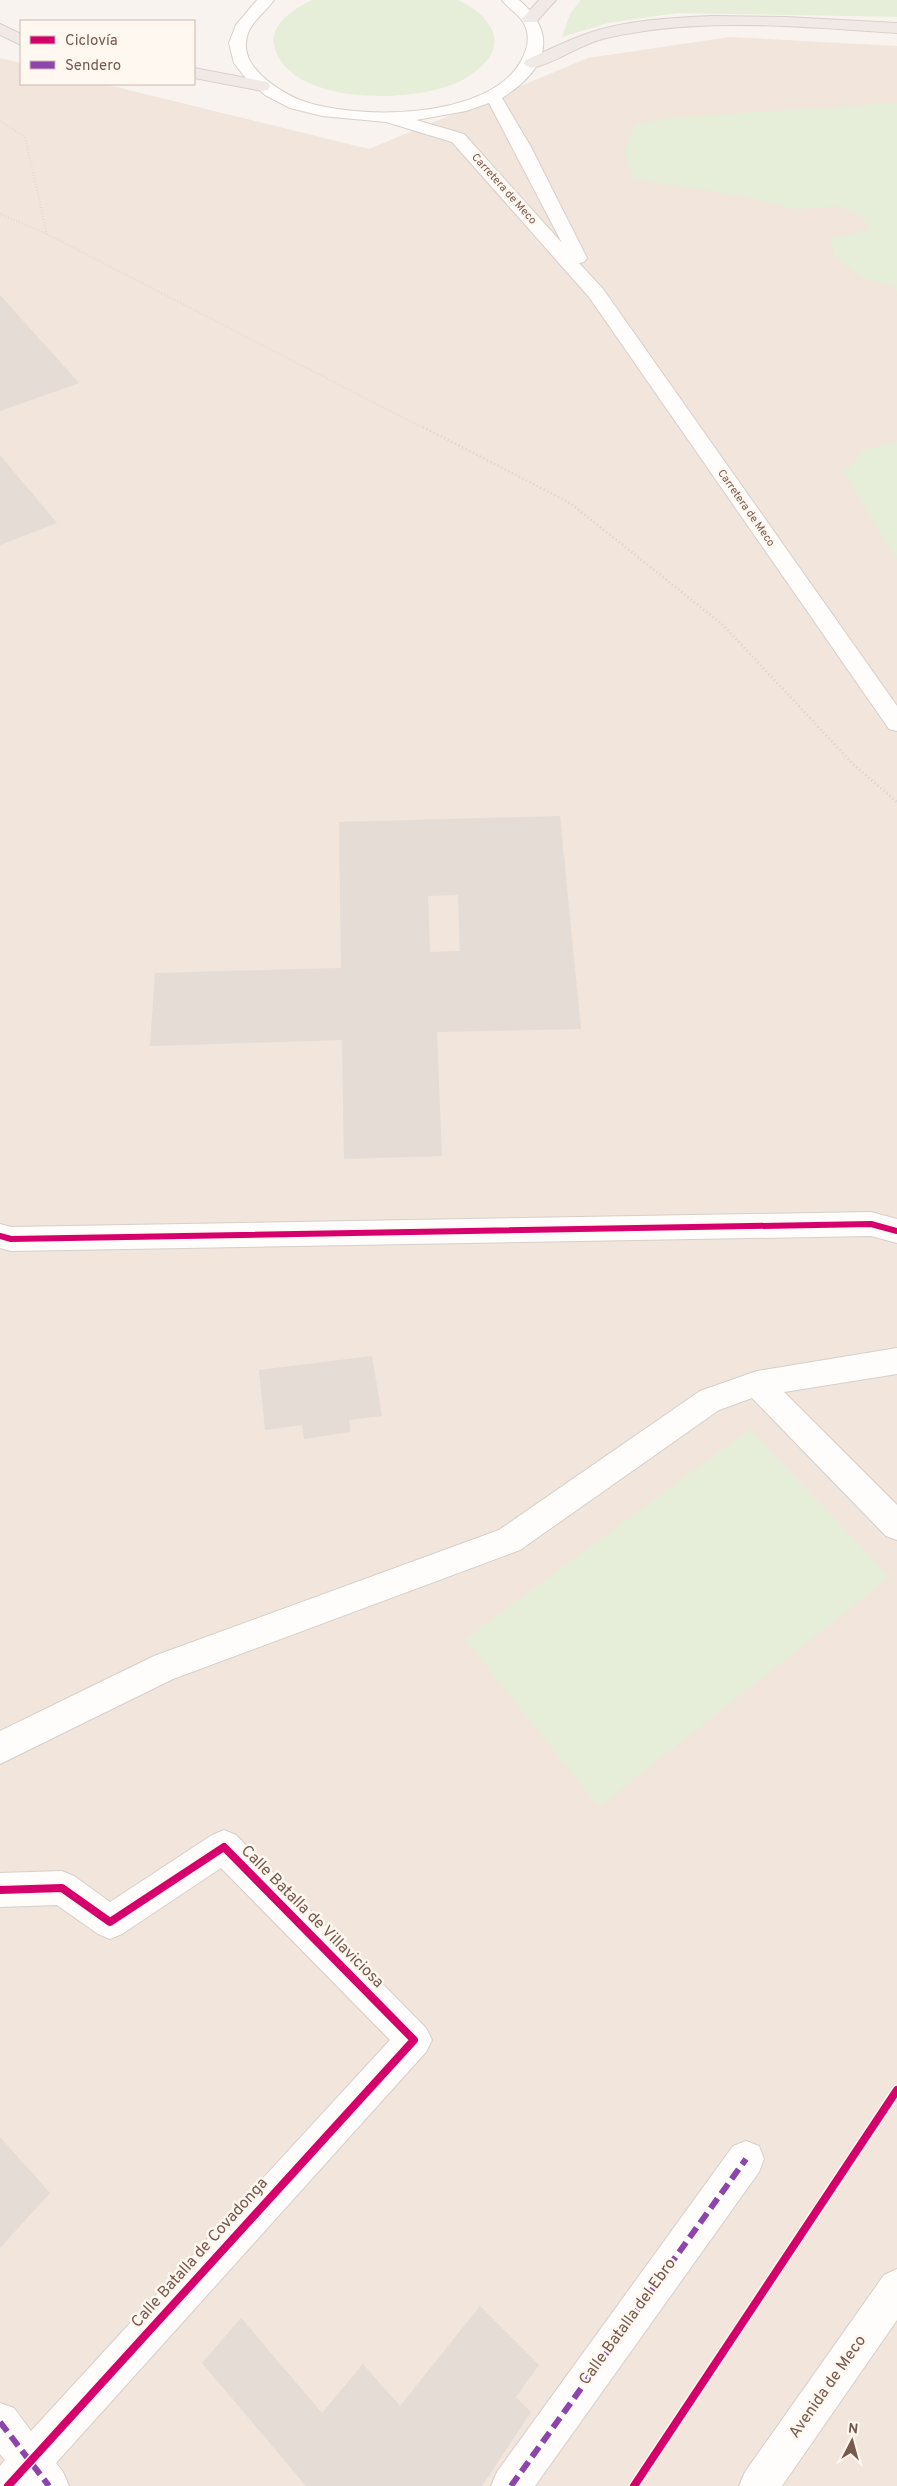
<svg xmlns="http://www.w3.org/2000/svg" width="897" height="2486" font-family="Overpass,sans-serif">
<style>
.residential{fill:#f1e5dc}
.green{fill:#e6eed9}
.building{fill:#e5dcd5;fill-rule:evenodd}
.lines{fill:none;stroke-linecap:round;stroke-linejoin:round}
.lane-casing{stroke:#d7cfca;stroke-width:2}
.street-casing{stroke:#d7cfca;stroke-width:2}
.secondary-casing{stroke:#d8cfca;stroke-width:2}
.highway-casing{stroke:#d9d0cb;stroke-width:2}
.path-far1{stroke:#dad3d0;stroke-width:2;stroke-dasharray:0.5 2.5;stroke-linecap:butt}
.path{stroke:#dad3d0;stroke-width:2.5;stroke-dasharray:1 3;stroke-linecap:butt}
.lane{fill:#fefdfc;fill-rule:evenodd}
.street{fill:#fefdfc;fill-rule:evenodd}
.secondary{fill:#fefdfc;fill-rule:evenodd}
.highway{fill:#f1e9e6;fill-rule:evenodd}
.quiet{stroke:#8e44ad;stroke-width:6;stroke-dasharray:12 6;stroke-linecap:butt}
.cycleway-far1-casing{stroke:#fff8f0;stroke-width:9}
.cycleway-casing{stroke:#fff8f0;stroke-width:11}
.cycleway-far1{stroke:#d6006c;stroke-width:6}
.cycleway{stroke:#d6006c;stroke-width:8}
.labels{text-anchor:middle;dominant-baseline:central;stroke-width:5;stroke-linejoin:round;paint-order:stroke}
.far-street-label{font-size:11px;fill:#77594d;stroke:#fff8f0}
.near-street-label{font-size:16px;fill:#77594d;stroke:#fff8f0}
</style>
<rect width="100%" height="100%" fill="#f8f3ee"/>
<!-- residential -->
<polygon class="residential" points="730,37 897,46 897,2486 0,2486 0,58 21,63 21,84 104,84 369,149 588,58"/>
<!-- green -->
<g class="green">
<path d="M312 0H458C501 21 510 53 464 79 421 104 293 107 275 49 267 25 294 9 312 0Z"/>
<polygon points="581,0 897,0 897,17 677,13 608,23 562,37 570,14"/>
<polygon points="897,103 897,291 891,285 862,278 835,257 831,239 869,230 863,216 838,206 797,209 736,195 633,179 625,152 635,124 678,117"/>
<polygon points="897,441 897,558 892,553 844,472 864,450"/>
<polygon points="750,1429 890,1577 599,1807 465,1639"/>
</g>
<!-- building -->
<g class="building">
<polygon points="0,295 79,383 0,411"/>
<polygon points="0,455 57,523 0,545"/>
<path d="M560 816 581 1029 437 1032 442 1156 344 1159 342 1040 150 1046 155 973 341 968 339 822ZM458 895 460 951 430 952 428 896Z"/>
<polygon points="372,1356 382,1416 349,1420 350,1432 304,1439 302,1425 265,1430 259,1370"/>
<polygon points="0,2137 50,2193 0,2248"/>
<polygon points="480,2306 539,2365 516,2397 531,2412 482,2486 306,2486 202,2363 241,2318 322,2413 363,2364 400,2406"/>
</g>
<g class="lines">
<!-- lane casing -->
<g class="lane-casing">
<polygon id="lane" points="897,1348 897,1374 784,1392 897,1505 897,1540 886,1536 752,1398 719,1410 520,1550 173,1679 0,1764 0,1731 154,1656 499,1530 700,1391 757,1371"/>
</g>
<!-- street casing -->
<g class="street-casing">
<g id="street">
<polygon points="871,1212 897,1219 897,1243 871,1236 11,1251 0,1248 0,1224 11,1227"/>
<polygon points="224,1830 236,1835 426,2028 432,2040 426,2052 56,2463 63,2472 69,2486 0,2486 0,2466 5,2460 0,2454 0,2403 14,2408 31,2431 390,2040 221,1868 122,1934 110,1939 98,1934 57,1905 0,1907 0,1873 62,1871 74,1876 110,1902 212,1835"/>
<polygon points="746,2141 759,2146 764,2159 759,2172 535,2486 491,2486 497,2472 733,2146"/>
<polygon points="897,2269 897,2320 782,2486 739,2486 745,2472 884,2275"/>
</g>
</g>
<!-- secondary casing -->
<g class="secondary-casing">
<path id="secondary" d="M257 0H274C264 14 247 24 246 43 245 57 253 67 262 76 273 86 286 94 300 100 356 121 489 120 521 61 527 50 530 40 526 28 522 15 509 10 502 0H519C561 36 544 72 502 98L531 147 587 258 584 262 579 263 603 289 897 706V731L889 729 589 297 452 142 386 122 322 116 290 108 265 95 244 76 234 63 229 43 236 25ZM489 103 562 243 464 134 416 120 466 111Z"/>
</g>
<!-- highway casing -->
<g class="highway-casing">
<g id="highway">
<polygon points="539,0 556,0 536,22 524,22 522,19"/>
<path d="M712 16 786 17 897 23V33C801 27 701 16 606 38 580 44 558 62 532 68L526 66 524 63 526 60C546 51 566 41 586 34 626 20 670 18 712 16Z"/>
<polygon points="0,24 21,34 21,45 0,35"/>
<polygon points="194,68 262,81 268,82 270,86 268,90 262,91 194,78"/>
</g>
</g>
<!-- path-far1 -->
<g class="path-far1">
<polyline points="0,121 25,137 47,234 425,429"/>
<polyline points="0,214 47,234"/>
</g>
<!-- path -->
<polyline class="path" points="423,427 570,503 723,625 854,765 897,802"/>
<!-- lane -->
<use href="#lane" class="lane"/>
<!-- street -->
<use href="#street" class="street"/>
<!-- secondary -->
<use href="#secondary" class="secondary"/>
<!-- highway -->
<use href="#highway" class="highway"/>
<!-- quiet -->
<g class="quiet">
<polyline points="0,2422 49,2486"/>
<polyline points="511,2486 746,2159"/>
</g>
<!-- cycleway-far1 casing -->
<g class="cycleway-far1-casing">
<polyline id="cycleway-far1" points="0,1236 11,1239 871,1224 897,1231"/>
</g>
<!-- cycleway casing -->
<g class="cycleway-casing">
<g id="cycleway">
<polyline points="0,1890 62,1888 110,1922 224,1847 414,2040 8,2486"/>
<polyline points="634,2486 897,2090"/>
</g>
</g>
<!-- cycleway-far1 -->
<use href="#cycleway-far1" class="cycleway-far1"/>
<!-- cycleway -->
<use href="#cycleway" class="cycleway"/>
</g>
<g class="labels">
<!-- far-street labels -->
<g class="far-street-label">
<text transform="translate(504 189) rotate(48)">Carretera de Meco</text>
<text transform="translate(746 508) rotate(55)">Carretera de Meco</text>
</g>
<!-- near-street labels -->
<g class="near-street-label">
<text transform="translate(312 1917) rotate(45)">Calle Batalla de Villaviciosa</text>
<text transform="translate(200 2253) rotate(-48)">Calle Batalla de Covadonga</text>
<text transform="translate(628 2322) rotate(-54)">Calle Batalla del Ebro</text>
<text transform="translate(828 2387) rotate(-55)">Avenida de Meco</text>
</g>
</g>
<!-- legend -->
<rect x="20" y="20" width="175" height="65" fill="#fff8f0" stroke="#c9b8af"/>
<rect x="30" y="36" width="25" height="8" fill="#d6006c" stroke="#c9b8af"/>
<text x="65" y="45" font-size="15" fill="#77594d">Ciclovía</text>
<rect x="30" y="61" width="25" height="8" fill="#8e44ad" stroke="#c9b8af"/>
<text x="65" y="70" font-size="15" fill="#77594d">Sendero</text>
<!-- north arrow -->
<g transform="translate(852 2441) rotate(6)" stroke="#fff8f0" stroke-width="4" paint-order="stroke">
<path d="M0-4L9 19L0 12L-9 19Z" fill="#77594d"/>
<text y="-8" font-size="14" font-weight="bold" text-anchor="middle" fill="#77594d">N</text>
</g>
</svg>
